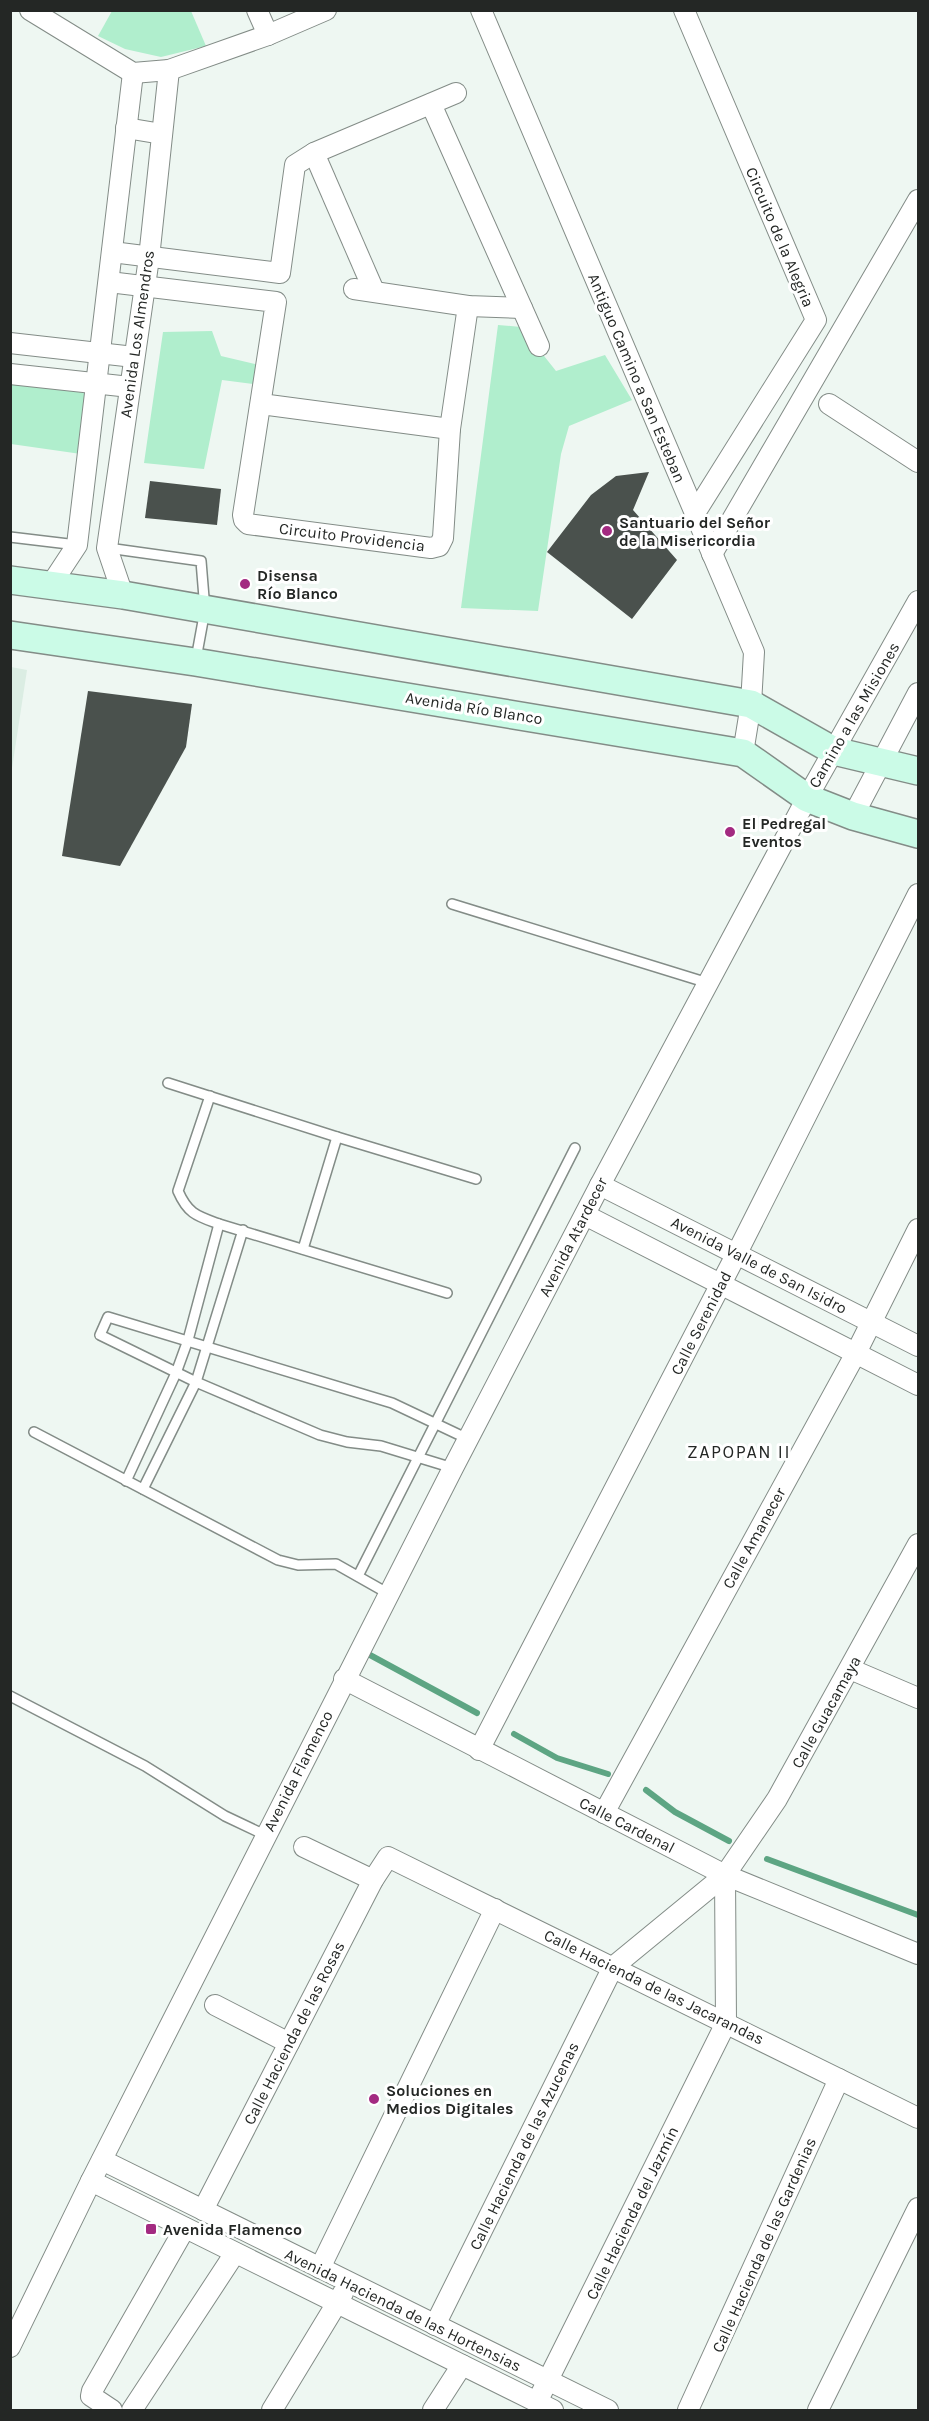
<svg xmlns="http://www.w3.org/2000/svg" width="929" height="2421" font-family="Karla,sans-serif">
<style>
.built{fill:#dbede3}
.green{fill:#b0eecd}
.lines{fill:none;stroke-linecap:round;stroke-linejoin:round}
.stream{stroke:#5da583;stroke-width:6}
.building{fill:#4a514d}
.lane-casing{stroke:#838c87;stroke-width:12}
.street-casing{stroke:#838c87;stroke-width:22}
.secondary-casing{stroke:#838c87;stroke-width:30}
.lane{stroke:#fff;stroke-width:9}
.street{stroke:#fff;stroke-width:20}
.secondary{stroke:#cbfbe7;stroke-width:27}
.poi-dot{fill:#a32a81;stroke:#fff;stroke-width:2}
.labels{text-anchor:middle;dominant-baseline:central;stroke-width:6;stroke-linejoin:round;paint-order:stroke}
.street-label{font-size:16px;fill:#242725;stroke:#fff}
.poi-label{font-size:16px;font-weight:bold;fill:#242725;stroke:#fff;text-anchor:start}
.neighbourhood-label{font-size:18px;letter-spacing:1.5px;fill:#242725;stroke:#fff}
</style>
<rect width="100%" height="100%" fill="#eef7f2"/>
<!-- built -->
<polygon class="built" points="11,667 27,670 11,775 10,667"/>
<!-- green -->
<g class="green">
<polygon points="112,11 191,11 206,46 161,57 125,49 98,36"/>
<polygon points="498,325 521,327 556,371 605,355 632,400 569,426 561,454 538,611 461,608"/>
<polygon points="212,331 221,356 259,365 253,384 222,380 204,469 144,463 163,332"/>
<polygon points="11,381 92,387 81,454 11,444"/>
</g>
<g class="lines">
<!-- stream -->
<g class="stream">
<polyline points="370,1655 477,1713"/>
<polyline points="514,1734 557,1758 608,1774"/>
<polyline points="646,1790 675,1812 729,1841"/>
<polyline points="767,1859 918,1915"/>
</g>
</g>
<!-- building -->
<g class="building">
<polygon points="649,472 633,510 677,560 632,619 547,552 591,495 616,476"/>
<polygon points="150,481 221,489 217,525 145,518"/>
<polygon points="88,691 192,704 186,747 120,866 62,856"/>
</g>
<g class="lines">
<!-- lane casing -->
<g class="lane-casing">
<g id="lane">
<polyline points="10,537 77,545"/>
<polyline points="108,548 201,561 205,610 196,659"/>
<polyline points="452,904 708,983"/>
<polyline points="168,1083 337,1137 476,1179"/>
<path d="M210 1096 178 1191C188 1214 197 1216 219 1224L447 1293"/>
<polyline points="303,1249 337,1137"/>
<polyline points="34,1432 278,1560 298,1565 336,1564 389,1594"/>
<polyline points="453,1468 381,1446 347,1442 320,1435 196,1382 100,1335 108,1317 392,1403 468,1439"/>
<polyline points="126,1481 176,1373 188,1340 219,1224"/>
<polyline points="143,1489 196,1382 243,1230"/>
<polyline points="358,1576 575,1148"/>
<polyline points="10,1696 145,1766 225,1816 265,1835"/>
</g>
</g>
<!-- street casing -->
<g class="street-casing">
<g id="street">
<polyline points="30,10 133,73 169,70 268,35 326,10"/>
<polyline points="257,10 268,35"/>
<polyline points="481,10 754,652 751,704 743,753"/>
<polyline points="684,10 816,320 695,513"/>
<polyline points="431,104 539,346"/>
<polyline points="126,128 162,134"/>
<polyline points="314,153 374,291"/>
<polyline points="112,252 280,273 295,165 314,153 456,93"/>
<polyline points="109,282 276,302 243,515 244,520 248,524 431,548 439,546 443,538 450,429 468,306"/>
<polyline points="354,289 468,306 522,308"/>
<polyline points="10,343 134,357"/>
<polyline points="10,374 130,387"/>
<polyline points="261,404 450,429"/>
<polyline points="829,404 918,462"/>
<polyline points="712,554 918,200"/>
<polyline points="50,586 77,545 133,73"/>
<polyline points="123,595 107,548 149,258 169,70"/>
<polyline points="853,816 918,693"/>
<polyline points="600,1185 918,1346"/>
<polyline points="585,1215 918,1385"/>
<polyline points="850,1669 918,1698"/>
<polyline points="344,1679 725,1875 918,1954"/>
<polyline points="479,1750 737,1253 918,894"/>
<polyline points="604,1813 856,1353 918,1229"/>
<polyline points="304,1847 373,1880"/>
<polyline points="215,2005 289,2043"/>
<polyline points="102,2160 608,2410"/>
<polyline points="91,2181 553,2410"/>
<polyline points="203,2210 373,1880 388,1857 918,2118"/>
<polyline points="320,2268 495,1909"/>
<polyline points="435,2325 613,1967 725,1875 777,1799 918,1544"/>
<polyline points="10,2347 91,2181 453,1468 600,1185 807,798 918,601"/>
<polyline points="537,2402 726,2023 725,1875"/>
<polyline points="112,2410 91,2396 92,2391 185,2228"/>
<polyline points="132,2410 235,2253"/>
<polyline points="272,2410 343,2293"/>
<polyline points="433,2410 462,2365"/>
<polyline points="688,2410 839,2079"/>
<polyline points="818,2410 918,2208"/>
</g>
</g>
<!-- secondary casing -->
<g class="secondary-casing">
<g id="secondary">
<polyline points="10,580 123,595 751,704 834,751 918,771"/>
<polyline points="10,635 195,662 743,753 807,798 853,816 918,834"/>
</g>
</g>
<!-- lane -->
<use href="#lane" class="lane"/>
<!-- street -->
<use href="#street" class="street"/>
<!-- secondary -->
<use href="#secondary" class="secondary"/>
</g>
<!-- markers -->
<g class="poi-dot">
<circle cx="607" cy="531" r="6"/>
<circle cx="245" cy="584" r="6"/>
<circle cx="730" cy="832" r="6"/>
<circle cx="374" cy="2099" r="6"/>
<rect x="145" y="2223" width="12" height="12" rx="3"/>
</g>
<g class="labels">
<!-- street labels -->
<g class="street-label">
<text transform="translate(780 237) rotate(67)">Circuito de la Alegria</text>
<text transform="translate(137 334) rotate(-82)">Avenida Los Almendros</text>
<text transform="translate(637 378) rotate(67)">Antiguo Camino a San Esteban</text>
<text transform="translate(352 537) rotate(7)">Circuito Providencia</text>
<text transform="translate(474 708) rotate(9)">Avenida Río Blanco</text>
<text transform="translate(854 715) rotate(-60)">Camino a las Misiones</text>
<text transform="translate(573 1237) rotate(-63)">Avenida Atardecer</text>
<text transform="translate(759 1265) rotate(27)">Avenida Valle de San Isidro</text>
<text transform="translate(701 1323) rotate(-63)">Calle Serenidad</text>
<text transform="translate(754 1538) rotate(-61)">Calle Amanecer</text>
<text transform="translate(826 1712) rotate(-61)">Calle Guacamaya</text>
<text transform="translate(298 1771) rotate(-63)">Avenida Flamenco</text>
<text transform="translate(627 1825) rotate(27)">Calle Cardenal</text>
<text transform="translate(654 1987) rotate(26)">Calle Hacienda de las Jacarandas</text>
<text transform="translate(294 2033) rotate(-63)">Calle Hacienda de las Rosas</text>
<text transform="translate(524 2146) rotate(-64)">Calle Hacienda de las Azucenas</text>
<text transform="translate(632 2213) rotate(-64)">Calle Hacienda del Jazmín</text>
<text transform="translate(764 2245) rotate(-66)">Calle Hacienda de las Gardenias</text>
<text transform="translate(403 2310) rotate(26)">Avenida Hacienda de las Hortensias</text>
</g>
<!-- poi labels -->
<g class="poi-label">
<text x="619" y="522">Santuario del Señor<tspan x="619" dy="18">de la Misericordia</tspan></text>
<text x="257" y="575">Disensa<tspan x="257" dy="18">Río Blanco</tspan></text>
<text x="742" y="823">El Pedregal<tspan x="742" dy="18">Eventos</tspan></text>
<text x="386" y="2090">Soluciones en<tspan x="386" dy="18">Medios Digitales</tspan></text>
<text x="163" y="2229">Avenida Flamenco</text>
</g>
<!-- neighbourhood labels -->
<g class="neighbourhood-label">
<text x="739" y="1452">ZAPOPAN II</text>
</g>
</g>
<!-- border -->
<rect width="929" height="2421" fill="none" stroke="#242725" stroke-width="24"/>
</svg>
